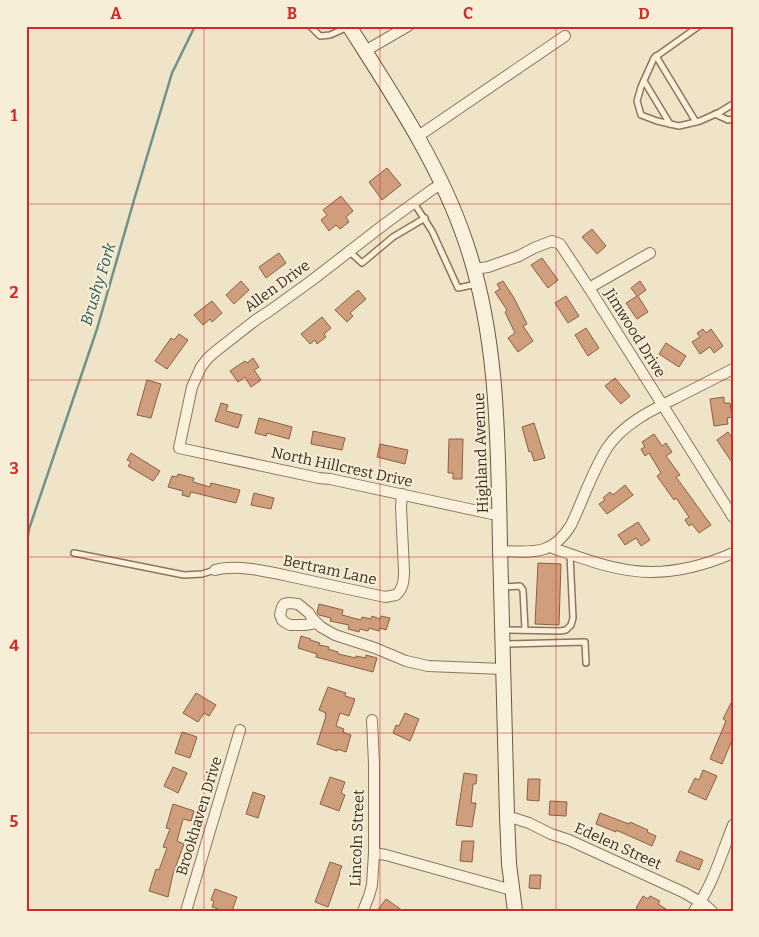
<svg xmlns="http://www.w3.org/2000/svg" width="759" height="937" font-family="Bitter,serif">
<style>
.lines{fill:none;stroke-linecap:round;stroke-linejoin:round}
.stream{stroke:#6f938a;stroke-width:2.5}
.building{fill:#cf9f7d;stroke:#8d5f41}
.lane-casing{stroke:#8d765c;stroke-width:8}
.street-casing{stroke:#8d765c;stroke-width:12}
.secondary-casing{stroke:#6f573f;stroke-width:16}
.lane{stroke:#faf1dc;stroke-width:5}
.street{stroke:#faf1dc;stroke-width:10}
.secondary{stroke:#faf1dc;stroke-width:14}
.grid{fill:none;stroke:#d62828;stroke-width:1;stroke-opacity:0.55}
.labels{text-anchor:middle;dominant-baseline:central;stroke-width:4;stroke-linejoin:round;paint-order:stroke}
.street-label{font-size:15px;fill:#3d2e20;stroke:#f7eed8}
.water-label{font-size:16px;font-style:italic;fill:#2f5d5a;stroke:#f7eed8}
.neatline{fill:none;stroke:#d62828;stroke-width:2}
.grid-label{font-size:16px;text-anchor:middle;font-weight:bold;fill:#d62828}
</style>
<rect width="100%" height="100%" fill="#f0e4c8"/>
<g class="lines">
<!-- stream -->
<polyline class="stream" points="26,548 29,529 97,329 134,200 172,73 195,26"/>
</g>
<!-- building -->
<g class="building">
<polygon points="387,168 401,185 382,200 369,182"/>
<polygon points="341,196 353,211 346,217 349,222 340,229 336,225 329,231 321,220 327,215 323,210"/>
<polygon points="592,229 606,246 597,254 582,237"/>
<polygon points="279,253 286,263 266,278 259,267"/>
<polygon points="542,258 558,280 548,288 531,265"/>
<polygon points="241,281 249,290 234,304 226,295"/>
<polygon points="503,281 514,298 527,324 523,326 533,341 518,352 508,338 515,333 505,312 507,310 495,292 500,289 497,284"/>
<polygon points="640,281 646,290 638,296 648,312 637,319 626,303 637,296 631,288"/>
<polygon points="358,290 366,299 350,313 353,316 347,322 335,310"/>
<polygon points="566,296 579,316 568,323 555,303"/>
<polygon points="212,301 222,313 212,322 210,319 203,325 194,315"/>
<polygon points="322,317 331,328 324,334 326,337 317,344 315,340 310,344 301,334"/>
<polygon points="586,328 599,348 588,356 575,335"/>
<polygon points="703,329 706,333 711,329 723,346 714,353 710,347 700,354 692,342 700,337 697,333"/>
<polygon points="179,334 188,340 167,369 155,361 171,338 174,340"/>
<polygon points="666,343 686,356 679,367 659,354"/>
<polygon points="253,358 259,367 254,370 261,380 251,387 245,377 238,382 230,371 245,361 247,363"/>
<polygon points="615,378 630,396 621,404 605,386"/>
<polygon points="147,380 161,384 151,418 137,415"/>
<polygon points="724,397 724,403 730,403 732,417 727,418 728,424 714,426 710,399"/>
<polygon points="221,403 228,405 226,411 242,415 238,428 215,421"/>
<polygon points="259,418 292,427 289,439 267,433 266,436 255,433"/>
<polygon points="534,423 545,458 534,461 531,451 529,452 522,427"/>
<polygon points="313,431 345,438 342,450 311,444"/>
<polygon points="728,432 733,439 733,464 717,440"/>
<polygon points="654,434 662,446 666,443 672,452 666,456 680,475 676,477 711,525 699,533 692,524 689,526 685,520 689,517 676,498 674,500 657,476 661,473 649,453 645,456 641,449 645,447 642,442"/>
<polygon points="449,439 463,439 462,479 453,479 453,473 448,473"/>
<polygon points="380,444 408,450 405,464 377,457"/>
<polygon points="131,453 160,471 153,481 128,466 131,462 127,460"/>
<polygon points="178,474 194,478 193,482 210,487 211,483 240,490 236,503 191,492 189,497 182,495 183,491 168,487 172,476 177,477"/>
<polygon points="625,485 633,495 607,514 599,504 605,500 603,498 610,492 613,495"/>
<polygon points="254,493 274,498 271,509 251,505"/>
<polygon points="638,522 650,540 641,546 636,538 625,545 618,535"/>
<polygon points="538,563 561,564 559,625 535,624"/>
<polygon points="319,604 343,610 342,615 361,620 362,617 371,619 372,616 380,619 381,616 390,618 386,630 380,628 379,631 369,628 368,631 360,629 359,632 348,629 349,625 330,621 331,618 319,615 317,613"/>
<polygon points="301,636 311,639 310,640 320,643 319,645 329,647 328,649 338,652 338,654 356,658 356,656 366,658 366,655 377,658 373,672 316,657 317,654 298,648"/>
<polygon points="328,687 346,693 345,696 355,699 349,716 340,713 336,726 344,729 343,732 351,735 346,752 337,749 337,751 317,744 326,716 325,715 326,713 319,710"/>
<polygon points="196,693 216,705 209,716 204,713 198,722 183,713"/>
<polygon points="733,699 733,738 722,764 710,759 726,721 723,719"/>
<polygon points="405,713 419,719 410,741 393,733 396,725 399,726"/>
<polygon points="182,732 197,737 190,758 175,753"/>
<polygon points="173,767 187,773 178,793 164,786"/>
<polygon points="703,770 717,776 706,800 688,792 695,778 699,780"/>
<polygon points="464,773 477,775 476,784 473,784 471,803 476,803 472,827 456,825"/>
<polygon points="330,777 345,782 341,793 345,795 339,811 320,804"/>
<polygon points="528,779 540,779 539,801 527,800"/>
<polygon points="253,792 265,796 258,818 246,814"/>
<polygon points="550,801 567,802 566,816 549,815"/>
<polygon points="173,804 194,811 191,821 183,819 177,841 184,844 173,874 168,897 149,891 156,869 159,870 167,848 163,847 170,829 166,828"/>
<polygon points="600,813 629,824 630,822 648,830 647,832 656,836 652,846 616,830 616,832 596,824"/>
<polygon points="462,841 474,841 472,862 460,861"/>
<polygon points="680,851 703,860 699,870 676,861"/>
<polygon points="330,862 342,866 339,873 340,873 328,907 315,902"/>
<polygon points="530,875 541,875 540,889 529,888"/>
<polygon points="215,889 237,897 232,911 224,911 212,907 214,901 211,900"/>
<polygon points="643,896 648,899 650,896 660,901 658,904 669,911 641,911 636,908"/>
<polygon points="386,899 403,911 377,911"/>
</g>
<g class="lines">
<!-- lane casing -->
<g class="lane-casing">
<g id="lane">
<polyline points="310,26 320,36 330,35 348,27"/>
<polyline points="699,26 654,58 641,87 637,101 641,115 657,121 679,126 700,121 720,112 733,104"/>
<polyline points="656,56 696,122"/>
<polyline points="644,81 670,124"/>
<polyline points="715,114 728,120 733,119"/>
<polyline points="414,203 432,231 458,288 477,284"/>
<polyline points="350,252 362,263 393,237 425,218"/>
<polyline points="74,553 184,575 202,574 215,570"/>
<polyline points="501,587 520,586 523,590 525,630"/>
<polyline points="503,630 560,631 566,630 571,625 573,618 570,555"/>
<polyline points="503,644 585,642 586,663"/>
</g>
</g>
<!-- street casing -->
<g class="street-casing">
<g id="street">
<polyline points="365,51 408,26"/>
<polyline points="417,137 565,36"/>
<polyline points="442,184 433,189 386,223 311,281 268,312 257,319 216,351 208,358 201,367 192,387 179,448 319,478 330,479 492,514 500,514"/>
<polyline points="474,269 488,267 519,256 534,248 552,241 560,244 589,288 733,517"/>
<polyline points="589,288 650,253"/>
<path d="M550 547C582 558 616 572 651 572 678 572 708 564 733 553"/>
<path d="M500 551C533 552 552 556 571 525 583 500 592 472 607 448 624 423 652 410 678 397 696 388 715 378 733 369"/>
<path d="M215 570C238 563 278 574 302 579 330 585 358 591 385 597L396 595C403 589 404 581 404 571L401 507 402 494"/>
<polyline points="316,623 305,625 290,625 286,623 282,620 280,615 282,607 284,604 289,603 298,604 309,613 312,618 321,627 335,635 375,648 406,661 428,666 503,669"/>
<polyline points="507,816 529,823 551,834 569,840 685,893 705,905 712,911"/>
<polyline points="374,853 386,855 512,890"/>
<polyline points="186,911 240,730"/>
<polyline points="363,911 369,896 372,885 374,853 374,764 372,720"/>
<path d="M694 911C713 885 721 855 733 825"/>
</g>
</g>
<!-- secondary casing -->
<g class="secondary-casing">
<path id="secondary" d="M349 26C392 94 439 163 465 240 499 337 498 445 500 547 502 636 505 726 507 816L509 864 515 911"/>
</g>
<!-- lane -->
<use href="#lane" class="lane"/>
<!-- street -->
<use href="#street" class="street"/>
<!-- secondary -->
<use href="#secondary" class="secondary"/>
</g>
<!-- grid -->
<path class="grid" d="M204 26V911M380 26V911M556 26V911M26 204H733M26 380H733M26 557H733M26 733H733"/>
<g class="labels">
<!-- street labels -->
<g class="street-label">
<text transform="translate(277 286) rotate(-36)">Allen Drive</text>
<text transform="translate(635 333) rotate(58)">Jimwood Drive</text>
<text transform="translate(481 453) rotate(-92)">Highland Avenue</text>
<text transform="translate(342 467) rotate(12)">North Hillcrest Drive</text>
<text transform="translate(330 570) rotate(12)">Bertram Lane</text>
<text transform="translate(199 816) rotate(-73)">Brookhaven Drive</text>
<text transform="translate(357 838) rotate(-88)">Lincoln Street</text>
<text transform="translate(618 846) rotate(24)">Edelen Street</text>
</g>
<!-- water labels -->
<g class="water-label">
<text transform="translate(98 284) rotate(-73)">Brushy Fork</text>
</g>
</g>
<!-- border -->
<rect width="759" height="937" fill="none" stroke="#f7eed8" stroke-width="55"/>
<rect x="28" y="28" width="704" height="882" class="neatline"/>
<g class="grid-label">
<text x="116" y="19">A</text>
<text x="292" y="19">B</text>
<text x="468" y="19">C</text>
<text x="644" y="19">D</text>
<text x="14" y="121">1</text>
<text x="14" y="298">2</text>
<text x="14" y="474">3</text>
<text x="14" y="651">4</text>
<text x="14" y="827">5</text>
</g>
</svg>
